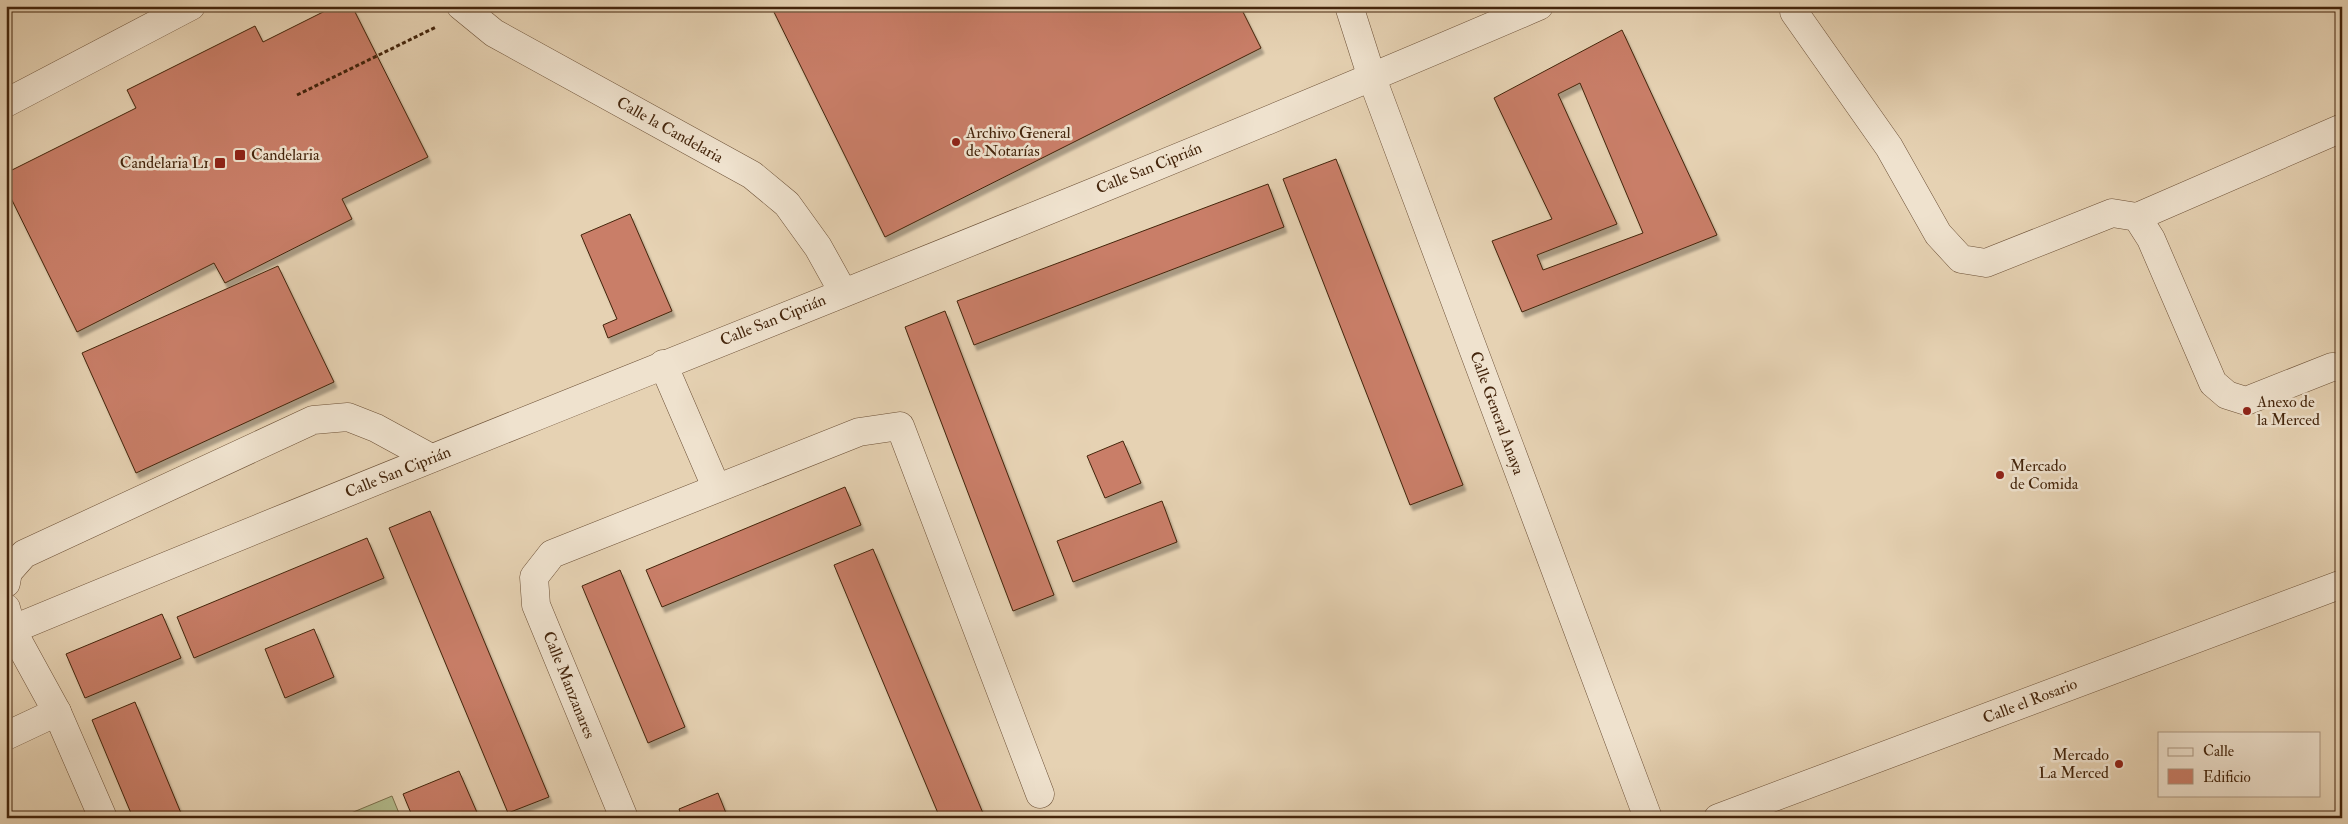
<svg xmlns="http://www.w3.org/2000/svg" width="2348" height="824" font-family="'IM FELL Double Pica',serif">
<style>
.green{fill:#b3bd8e;stroke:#7c714d}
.building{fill:#c97e68;stroke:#44250c;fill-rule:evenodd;filter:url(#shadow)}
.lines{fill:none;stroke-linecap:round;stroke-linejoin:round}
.minor-casing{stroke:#6c5036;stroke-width:29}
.path{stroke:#44250c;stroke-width:3;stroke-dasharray:4 2.5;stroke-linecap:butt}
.minor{stroke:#efe2ce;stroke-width:28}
.poi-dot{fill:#8f2418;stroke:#efe2ce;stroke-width:2}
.labels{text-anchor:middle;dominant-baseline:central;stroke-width:5;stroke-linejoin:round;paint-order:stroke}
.street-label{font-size:16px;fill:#44250c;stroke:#efe2ce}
.poi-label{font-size:16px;fill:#44250c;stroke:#efe2ce;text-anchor:start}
</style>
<defs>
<filter id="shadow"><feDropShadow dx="3" dy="5.5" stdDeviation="1" flood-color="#0004"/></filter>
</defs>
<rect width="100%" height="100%" fill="#e6d2b3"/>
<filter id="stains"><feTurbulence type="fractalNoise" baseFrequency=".004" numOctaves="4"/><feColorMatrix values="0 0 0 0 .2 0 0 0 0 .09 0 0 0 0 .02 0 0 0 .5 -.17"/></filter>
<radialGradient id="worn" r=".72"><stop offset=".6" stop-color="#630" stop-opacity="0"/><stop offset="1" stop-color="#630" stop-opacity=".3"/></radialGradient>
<!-- green -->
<polygon class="green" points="392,796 401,818 339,818"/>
<!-- building -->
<g class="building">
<polygon points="335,6 352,6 428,157 342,199 352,219 225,283 214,263 77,332 6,188 6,173 136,108 127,90 255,26 263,42"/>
<polygon points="771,6 1240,6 1261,48 885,237"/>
<path d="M1622 30 1717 235 1522 312 1492 241 1552 219 1494 98ZM1580 83 1643 233 1543 270 1537 255 1617 224 1558 94Z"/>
<polygon points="1336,159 1463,485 1410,505 1283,179"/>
<polygon points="1268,184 1284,227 974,345 957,301"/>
<polygon points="630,214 672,311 608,338 603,325 617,319 581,235"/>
<polygon points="278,266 334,382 136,473 82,353"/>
<polygon points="945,311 1054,595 1013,611 905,327"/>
<polygon points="1123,441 1141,483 1105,498 1087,456"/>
<polygon points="845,487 861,525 662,607 646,570"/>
<polygon points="1162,501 1177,542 1073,582 1057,541"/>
<polygon points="430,511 549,797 508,813 389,528"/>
<polygon points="367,538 384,578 194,658 177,617"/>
<polygon points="873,549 985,818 940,818 834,565"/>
<polygon points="620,570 685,727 648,743 582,586"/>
<polygon points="162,614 181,658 85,698 66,654"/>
<polygon points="314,629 334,677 285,698 265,649"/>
<polygon points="135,702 183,818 133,818 92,720"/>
<polygon points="459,771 479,817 413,818 403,794"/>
<polygon points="718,793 728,818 682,818 679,809"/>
</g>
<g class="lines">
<!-- minor casing -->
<g class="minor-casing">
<g id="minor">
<polyline points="461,6 494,33 752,175 787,204 818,247 843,292"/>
<polyline points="1349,6 1372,78 1648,818"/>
<polyline points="1794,6 1794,12 1889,147 1938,234 1961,259 1986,263 2112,213 2137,217 2151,239 2213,383 2227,395 2246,401 2332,367 2342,368"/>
<polyline points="6,103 191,6"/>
<polyline points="2137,217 2342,128"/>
<polyline points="663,364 716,487"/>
<polyline points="6,583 8,572 24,554 313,420 348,417 376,428 431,458"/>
<polyline points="6,608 12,630 57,712 103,818"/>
<path d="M6 632C516 420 1032 224 1539 6"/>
<polyline points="6,736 57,712"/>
<polyline points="624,818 536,605 534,577 552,554 859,432 900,426 1040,794"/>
<polyline points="1718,818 2342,584"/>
</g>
</g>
<!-- path -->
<polyline class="path" points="297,95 436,27"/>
<!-- minor -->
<use href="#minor" class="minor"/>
</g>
<!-- markers -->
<g class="poi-dot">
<circle cx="956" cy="142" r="5"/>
<rect x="234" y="149" width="12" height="12" rx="2.5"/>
<rect x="214" y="157" width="12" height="12" rx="2.5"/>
<circle cx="2247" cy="411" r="5"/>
<circle cx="2000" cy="475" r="5"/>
<circle cx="2119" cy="764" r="5"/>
</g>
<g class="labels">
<!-- street labels -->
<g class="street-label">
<text transform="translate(670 130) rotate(29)">Calle la Candelaria</text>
<text transform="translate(1149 168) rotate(-22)">Calle San Ciprián</text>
<text transform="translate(773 320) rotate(-22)">Calle San Ciprián</text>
<text transform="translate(1497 413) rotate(70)">Calle General Anaya</text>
<text transform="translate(398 472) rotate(-22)">Calle San Ciprián</text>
<text transform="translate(569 685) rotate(68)">Calle Manzanares</text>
<text transform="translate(2030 701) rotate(-21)">Calle el Rosario</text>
</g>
<!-- poi labels -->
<g class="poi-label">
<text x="966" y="133">Archivo General<tspan x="966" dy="18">de Notarías</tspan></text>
<text x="251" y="155">Candelaria</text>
<text x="209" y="163" text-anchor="end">Candelaria L1</text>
<text x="2257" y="402">Anexo de<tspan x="2257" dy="18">la Merced</tspan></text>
<text x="2010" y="466">Mercado<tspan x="2010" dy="18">de Comida</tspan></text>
<text x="2109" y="755" text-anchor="end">Mercado<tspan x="2109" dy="18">La Merced</tspan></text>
</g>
</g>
<!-- margin -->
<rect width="2348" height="824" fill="none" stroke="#e6d2b3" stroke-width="25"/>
<rect x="8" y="8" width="2333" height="809" fill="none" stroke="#44250c" stroke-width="2.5"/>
<rect x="12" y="12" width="2323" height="799" fill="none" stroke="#44250c"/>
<!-- legend -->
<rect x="2158" y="732" width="162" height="65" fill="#efe2ce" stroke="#ab9680"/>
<rect x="2168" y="748" width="25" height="8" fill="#efe2ce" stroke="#ab9680"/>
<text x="2203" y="756" font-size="15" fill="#44250c">Calle</text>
<rect x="2168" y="769" width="25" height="15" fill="#c97e68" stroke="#ab9680"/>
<text x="2203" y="782" font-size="15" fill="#44250c">Edificio</text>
<rect width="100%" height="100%" filter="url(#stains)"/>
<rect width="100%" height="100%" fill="url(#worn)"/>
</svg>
